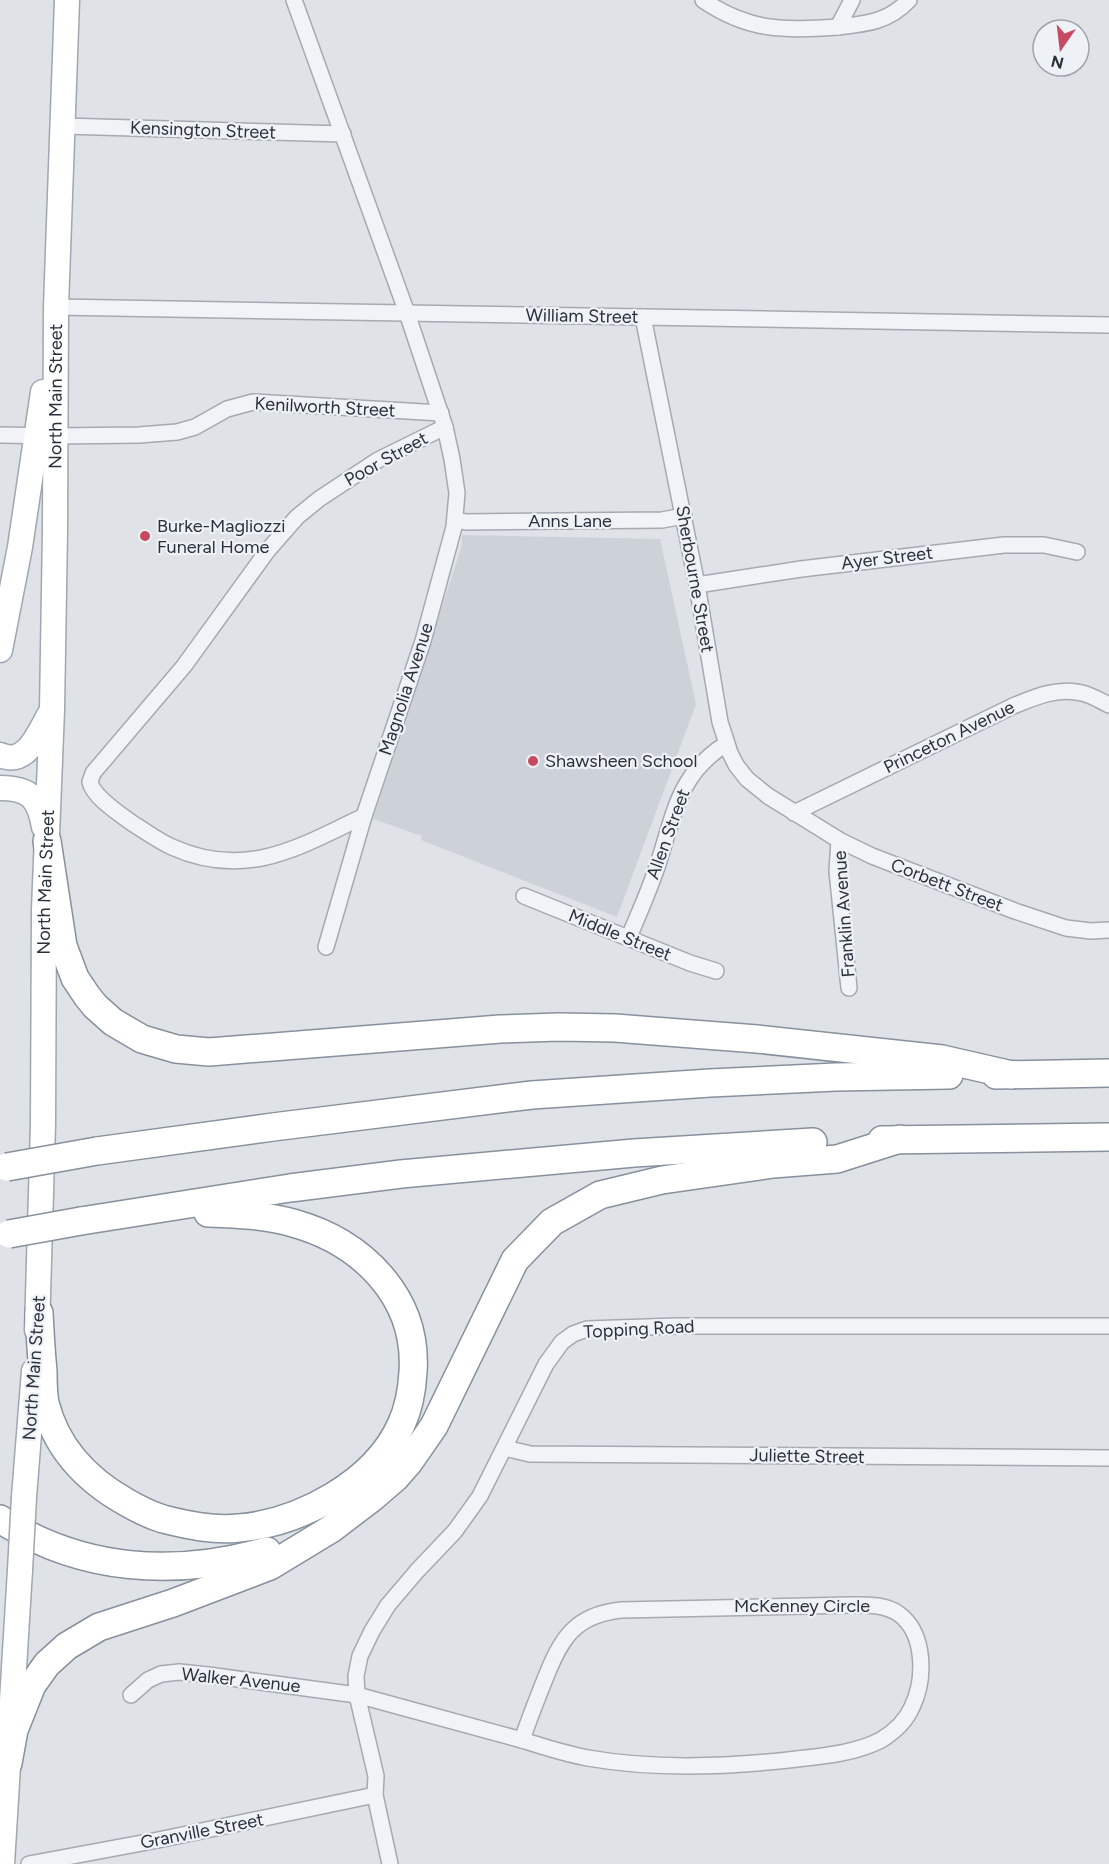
<svg xmlns="http://www.w3.org/2000/svg" width="1109" height="1864" font-family="Figtree,sans-serif">
<style>
.built{fill:#cdd2d9}
.lines{fill:none;stroke-linecap:round;stroke-linejoin:round}
.street-casing{stroke:#a5a9b1;stroke-width:18}
.primary-casing{stroke:#9fa7b2;stroke-width:27}
.highway-casing{stroke:#87909d;stroke-width:30}
.street{stroke:#f1f3f6;stroke-width:15}
.primary{stroke:#fff;stroke-width:24}
.highway{stroke:#fff;stroke-width:27}
.primary-bridge-casing{stroke:#9fa7b2;stroke-width:27;stroke-linecap:butt}
.highway-bridge-casing{stroke:#87909d;stroke-width:30;stroke-linecap:butt}
.primary-bridge{stroke:#fff;stroke-width:24}
.highway-bridge{stroke:#fff;stroke-width:27}
.poi-dot{fill:#c64b60;stroke:#eef1f5;stroke-width:2}
.labels{text-anchor:middle;dominant-baseline:central;stroke-width:4.5;stroke-linejoin:round;paint-order:stroke}
.street-label{font-size:18px;fill:#29313d;stroke:#eef1f5}
.poi-label{font-size:18px;fill:#29313d;stroke:#eef1f5;text-anchor:start}
</style>
<rect width="100%" height="100%" fill="#dfe2e7"/>
<!-- built -->
<polygon class="built" points="462,535 660,539 696,704 617,917 421,840 422,836 373,819 462,545"/>
<g class="lines">
<!-- street casing -->
<g class="street-casing">
<g id="street">
<path d="M294 0 407 313 445 427 378 460 319 499 297 517 268 550 184 666 93 773 90 782C93 797 120 814 132 823 145 831 158 841 172 847 245 880 298 848 364 816"/>
<path d="M703 0C748 31 785 31 837 27 865 24 889 22 909 0"/>
<polyline points="838,27 852,0"/>
<polyline points="63,126 343,134"/>
<polyline points="56,307 1109,325"/>
<polyline points="643,317 697,585 720,722 730,753 736,765 747,779 768,796 839,840 872,856 1015,911 1066,928 1091,931 1109,930"/>
<polyline points="0,435 55,436 139,435 177,432 195,427 227,409 253,402 441,413"/>
<polyline points="456,520 466,522 662,520 684,516"/>
<polyline points="697,585 801,569 1004,545 1044,545 1077,552"/>
<path d="M794 813 1013 706C1035 697 1058 687 1082 693 1091 695 1101 701 1109 705"/>
<polyline points="839,840 837,871 849,988"/>
<polyline points="524,896 690,963 716,971"/>
<path d="M629 937C639 913 650 889 658 864 674 815 678 774 726 744"/>
<polyline points="326,947 364,816 423,641 454,527 457,493 452,459 445,427"/>
<polyline points="505,1448 530,1454 1109,1458"/>
<path d="M851 1605C867 1605 885 1604 899 1614 926 1634 925 1680 912 1707 906 1721 894 1732 881 1740 856 1753 824 1756 797 1759 729 1767 656 1770 588 1758 565 1754 544 1747 522 1740 529 1719 537 1699 545 1679 561 1639 574 1615 621 1610Z"/>
<polyline points="131,1695 148,1680 161,1674 179,1672 208,1675 357,1695 522,1740"/>
<polyline points="29,1864 158,1840 375,1795"/>
<polyline points="390,1864 375,1795 376,1776 357,1695 356,1676 360,1656 372,1631 388,1605 417,1571 455,1531 480,1496 546,1364 562,1342 573,1334 587,1329 677,1326 1109,1326"/>
</g>
</g>
<!-- primary casing -->
<g class="primary-casing">
<g id="primary">
<polyline points="0,650 20,547 43,392"/>
<path d="M0 755C28 767 39 731 51 712"/>
<path d="M0 788C30 788 39 798 44 827"/>
<path id="s1" d="M37 1330 43 1124 44 910 52 710 55 530 56 307 67 0"/>
<polyline points="24,1497 34,1371"/>
<polyline points="2,1864 20,1570"/>
</g>
</g>
<!-- highway casing -->
<g class="highway-casing">
<g id="highway">
<polyline points="47,841 63,946 75,978 87,996 95,1006 113,1022 142,1039 176,1049 209,1052 500,1029 559,1027 615,1028 757,1039 942,1059 1012,1075"/>
<polyline points="996,1075 1109,1073"/>
<polyline points="882,1140 1109,1137"/>
<polyline points="97,1151 273,1127 532,1095 710,1083 836,1077 949,1075"/>
<polyline points="81,1221 290,1188 401,1174 634,1153 813,1142"/>
<path d="M39 1313C40 1332 41 1352 43 1371 43 1382 43 1393 45 1403 56 1448 87 1480 126 1502 138 1509 150 1515 163 1519 187 1525 214 1531 239 1528 300 1523 375 1483 401 1425 409 1408 412 1391 413 1372 418 1297 362 1242 293 1223 265 1215 236 1214 208 1213"/>
<path d="M0 1519C82 1572 175 1577 267 1551"/>
<polyline points="8,1763 14,1730 32,1685 47,1664 67,1646 99,1627 173,1603 270,1566 331,1529 373,1497 395,1478 409,1462 434,1426 515,1260 552,1222 600,1195 662,1180 773,1164 837,1159 900,1139"/>
</g>
</g>
<!-- street -->
<use href="#street" class="street"/>
<!-- primary -->
<use href="#primary" class="primary"/>
<!-- highway -->
<use href="#highway" class="highway"/>
<!-- primary-bridge casing -->
<g class="primary-bridge-casing">
<polyline id="primary-bridge" points="20,1570 24,1497"/>
</g>
<!-- highway-bridge casing -->
<g class="highway-bridge-casing">
<g id="highway-bridge">
<polyline points="7,1167 97,1151"/>
<polyline points="9,1234 81,1221"/>
</g>
</g>
<!-- primary-bridge -->
<use href="#primary-bridge" class="primary-bridge"/>
<!-- highway-bridge -->
<use href="#highway-bridge" class="highway-bridge"/>
</g>
<!-- markers -->
<g class="poi-dot">
<circle cx="145" cy="536" r="6"/>
<circle cx="533" cy="761" r="6"/>
</g>
<g class="labels">
<!-- street labels -->
<g class="street-label">
<text transform="translate(203 130) rotate(2)">Kensington Street</text>
<text transform="translate(582 316) rotate(1)">William Street</text>
<text stroke="none"><textPath href="#s1" startOffset="934">North Main Street</textPath></text>
<text transform="translate(325 407) rotate(3)">Kenilworth Street</text>
<text transform="translate(386 459) rotate(-29)">Poor Street</text>
<text x="570" y="521">Anns Lane</text>
<text transform="translate(887 558) rotate(-7)">Ayer Street</text>
<text transform="translate(695 579) rotate(80)">Sherbourne Street</text>
<text transform="translate(406 689) rotate(-72)">Magnolia Avenue</text>
<text transform="translate(949 737) rotate(-26)">Princeton Avenue</text>
<text transform="translate(668 834) rotate(-70)">Allen Street</text>
<text stroke="none"><textPath href="#s1" startOffset="448">North Main Street</textPath></text>
<text transform="translate(947 885) rotate(21)">Corbett Street</text>
<text transform="translate(844 914) rotate(-94)">Franklin Avenue</text>
<text transform="translate(620 935) rotate(22)">Middle Street</text>
<text transform="translate(639 1329) rotate(-3)">Topping Road</text>
<text transform="translate(34 1368) rotate(-86)">North Main Street</text>
<text transform="translate(807 1456) rotate(1)">Juliette Street</text>
<text x="802" y="1606">McKenney Circle</text>
<text transform="translate(241 1680) rotate(6)">Walker Avenue</text>
<text transform="translate(202 1831) rotate(-11)">Granville Street</text>
</g>
<!-- poi labels -->
<g class="poi-label">
<text x="157" y="526">Burke-Magliozzi<tspan x="157" dy="21">Funeral Home</tspan></text>
<text x="545" y="761">Shawsheen School</text>
</g>
</g>
<!-- north arrow -->
<g transform="translate(1061 48) rotate(194)"><circle r="28" fill="#eef1f5" stroke="#9fa4ab" stroke-width="1.5"/>
<path d="M0-4.5L10 22L0 15L-10 22Z" fill="#c64b60"/>
<text y="-9" font-size="16" font-weight="bold" text-anchor="middle" fill="#29313d">N</text>
</g>
</svg>
